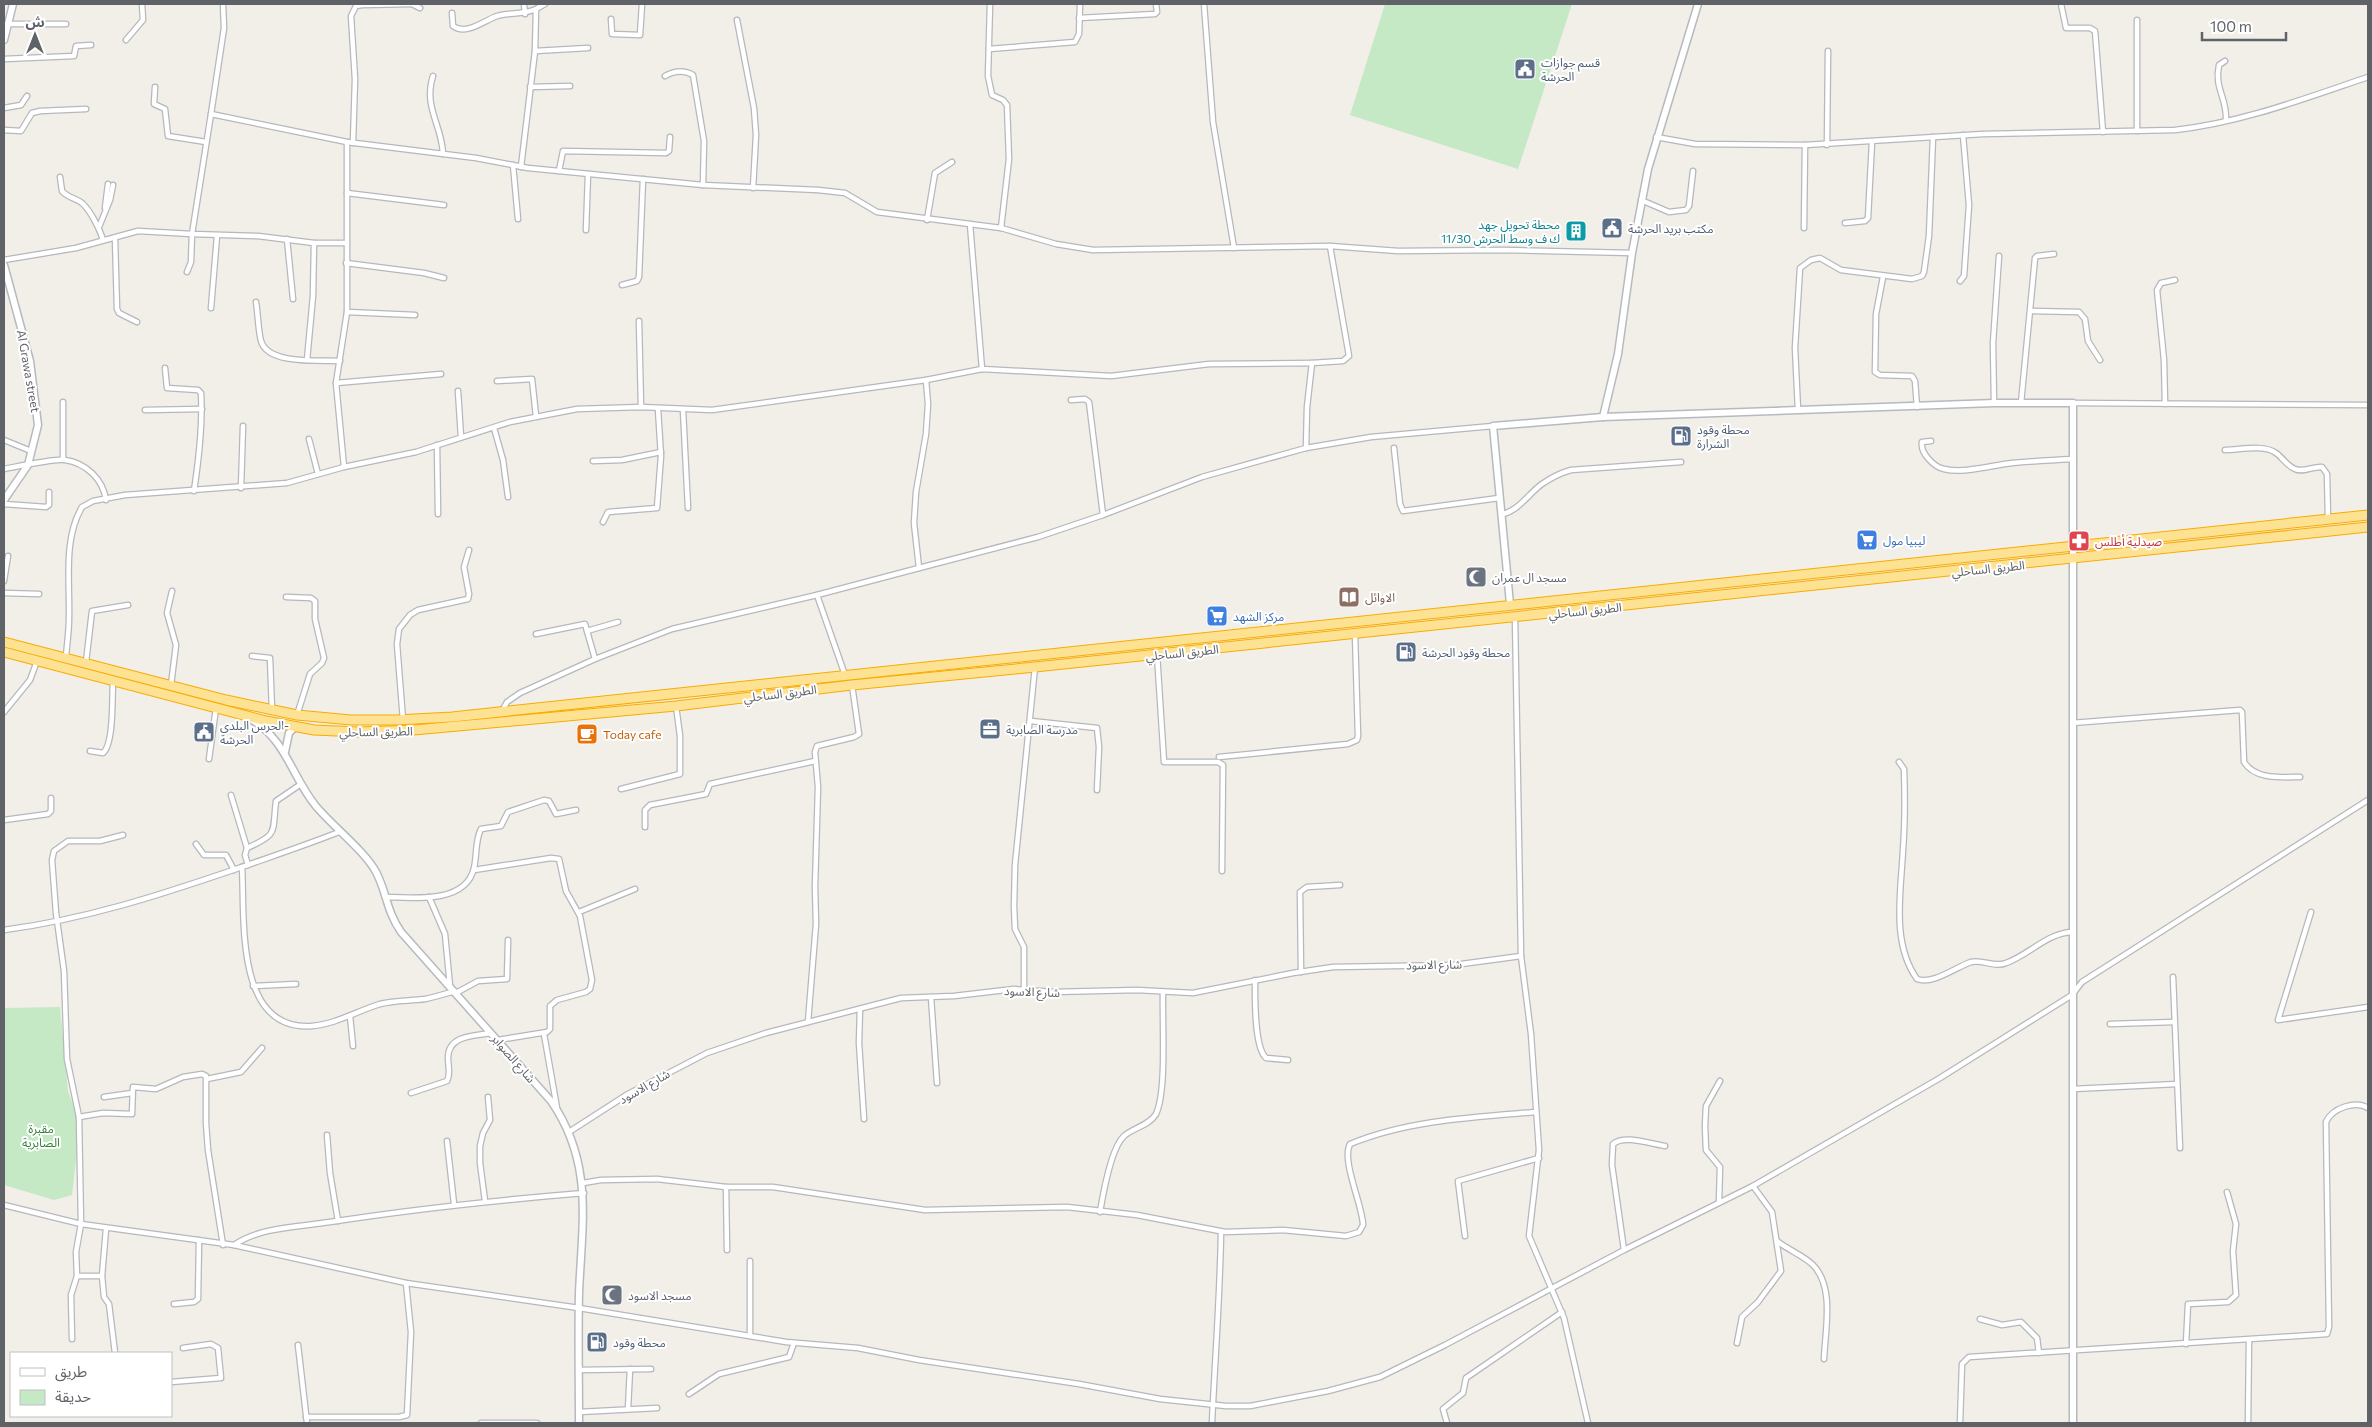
<svg xmlns="http://www.w3.org/2000/svg" width="2372" height="1427" font-family="Commissioner,'Noto Sans Arabic',sans-serif">
<style>
.green{fill:#c5e8c5}
.lines{fill:none;stroke-linecap:round;stroke-linejoin:round}
.street-casing{stroke:#b5b8bc;stroke-width:7}
.secondary-casing{stroke:#b6babf;stroke-width:9}
.highway-casing{stroke:#f9ab00;stroke-width:11}
.street{stroke:#fff;stroke-width:4.5}
.secondary{stroke:#fff;stroke-width:6}
.highway{stroke:#fde293;stroke-width:9}
.labels{text-anchor:middle;dominant-baseline:central;stroke-width:4;stroke-linejoin:round;paint-order:stroke}
.service-label{font-size:12px;fill:#4e5e75;stroke:#fff;text-anchor:start}
.culture-label{font-size:12px;fill:#0d838f;stroke:#fff;text-anchor:end}
.street-label{font-size:12px;fill:#5f6368;stroke:#fff}
.shop-label{font-size:12px;fill:#366cbe;stroke:#fff;text-anchor:start}
.health-label{font-size:12px;fill:#be3a42;stroke:#fff;text-anchor:start}
.worship-label{font-size:12px;fill:#5b616d;stroke:#fff;text-anchor:start}
.education-label{font-size:12px;fill:#785e54;stroke:#fff;text-anchor:start}
.food-label{font-size:12px;fill:#c56008;stroke:#fff;text-anchor:start}
.park-label{font-size:12px;fill:#348238;stroke:#fff}
</style>
<rect width="100%" height="100%" fill="#f1efe8"/>
<!-- green -->
<g class="green">
<polygon points="1385,4 1572,4 1518,169 1350,115"/>
<polygon points="60,1007 68,1091 80,1125 72,1195 54,1200 4,1185 4,1008"/>
</g>
<g class="lines">
<!-- street casing -->
<g class="street-casing">
<g id="street">
<polyline points="223,4 224,28 211,114 347,142 476,158 528,168 703,185 818,190 845,193 877,212 1001,228 1056,244 1093,250 1330,246 1398,251 1503,250 1632,253"/>
<polyline points="412,4 420,8"/>
<polyline points="524,4 525,14"/>
<polyline points="990,4 988,76 992,95 1003,100 1007,105 1009,159 1001,228"/>
<polyline points="1204,4 1213,122 1234,248"/>
<polyline points="2061,4 2066,28 2090,28 2095,31 2103,132"/>
<path d="M452 13 453 26C466 36 485 20 497 16 510 12 523 15 536 9"/>
<polyline points="1079,18 1155,14 1157,12 1156,4"/>
<polyline points="611,19 612,34 640,35 642,4"/>
<polyline points="737,20 754,108 756,135 753,188"/>
<polyline points="2137,20 2137,131"/>
<polyline points="7,24 66,24"/>
<polyline points="126,40 143,20 142,4"/>
<polyline points="989,49 1075,42 1079,34 1080,4"/>
<polyline points="535,51 588,48"/>
<polyline points="4,59 74,56 76,46 91,45"/>
<path d="M2225 61 2219 65C2214 89 2227 97 2226 120"/>
<path d="M433 76C423 107 442 125 443 154"/>
<path d="M665 76C674 71 684 70 693 75L704 141 703 185"/>
<polyline points="155,87 154,104 165,109 168,136 206,142"/>
<polyline points="530,87 570,86"/>
<polyline points="4,108 21,105 27,96"/>
<polyline points="211,114 192,234 258,236 314,243 346,243"/>
<polyline points="4,130 21,131 32,113 40,111 86,109"/>
<path d="M1656 137 1695 144 1805 145 1983 134 2175 130C2241 123 2306 98 2368 77"/>
<polyline points="347,142 347,312 336,383 344,467 416,452 510,422 577,409 641,407 712,410 926,380 928,404 926,434 916,492 914,523 919,568 817,595 845,675"/>
<polyline points="353,143 355,79 351,16 356,6 362,5 412,4"/>
<polyline points="1827,145 1828,51"/>
<polyline points="513,165 518,219"/>
<polyline points="521,167 535,51 536,9 545,4"/>
<polyline points="559,171 563,151 666,153 669,151 670,137"/>
<path d="M60 177 62 191C68 198 76 198 82 203 91 211 100 230 103 240"/>
<polyline points="347,193 444,205"/>
<polyline points="1641,200 1669,212 1686,210 1689,206 1693,171"/>
<polyline points="105,208 108,184"/>
<polyline points="927,220 935,173 952,162"/>
<polyline points="1845,223 1865,221 1868,218 1872,142"/>
<polyline points="970,224 982,369"/>
<polyline points="99,227 110,200 113,185"/>
<polyline points="1804,228 1805,145"/>
<polyline points="586,230 588,174"/>
<polyline points="115,238 117,309 119,313 137,322"/>
<polyline points="287,239 293,299"/>
<polyline points="4,260 76,248 138,231 192,234 191,262 187,272"/>
<polyline points="346,263 424,273 444,278"/>
<polyline points="1883,277 1876,314 1875,372 1880,375 1912,376 1915,381 1917,407"/>
<polyline points="1960,281 1964,276 1969,205 1963,135"/>
<polyline points="622,285 637,281 639,277 643,179"/>
<path d="M256 302C258 314 258 329 261 341 268 365 319 360 340 361"/>
<polyline points="211,308 217,236"/>
<polyline points="2031,311 2079,312 2085,319 2088,341 2100,360"/>
<polyline points="347,312 415,315"/>
<polyline points="639,321 641,407"/>
<polyline points="307,360 313,296 314,243"/>
<polyline points="1312,363 1343,361 1349,356 1330,246"/>
<path d="M165 368 167 388 198 390 201 393C203 426 199 458 194 491"/>
<polyline points="926,380 982,369 1111,376 1209,364 1312,363 1307,407 1306,448"/>
<polyline points="497,381 532,379 536,416"/>
<polyline points="336,383 441,374"/>
<polyline points="458,391 461,437"/>
<polyline points="1071,400 1085,399 1089,402 1103,515"/>
<polyline points="1994,403 1993,343 1999,256"/>
<polyline points="2021,403 2035,258 2037,256 2054,254"/>
<polyline points="2073,403 2368,405"/>
<polyline points="2165,404 2164,360 2157,290 2161,283 2175,280"/>
<polyline points="145,410 202,409"/>
<polyline points="683,410 688,508"/>
<polyline points="1798,410 1795,348 1800,268 1811,260 1820,258 1841,270 1912,279 1922,276 1924,272 1929,236 1933,137"/>
<polyline points="494,428 503,460 508,497"/>
<polyline points="309,439 318,474"/>
<polyline points="4,440 31,451"/>
<path d="M1931 441 1922 442C1920 453 1934 467 1944 469 1963 474 1993 465 2012 463 2033 461 2053 460 2074 459"/>
<polyline points="437,445 438,514"/>
<polyline points="1394,448 1400,504 1403,511 1499,498"/>
<path d="M2225 450C2240 450 2263 444 2276 453 2283 458 2287 466 2295 469 2303 473 2313 466 2322 467L2327 474 2328 519"/>
<polyline points="63,459 63,402"/>
<polyline points="593,461 622,460 661,452"/>
<path d="M4 469C15 467 56 458 65 460 86 463 103 479 106 500"/>
<polyline points="241,488 243,426"/>
<polyline points="4,504 46,507 49,505 49,492"/>
<path d="M1501 514C1517 513 1529 493 1542 484 1552 477 1560 473 1571 470L1681 462"/>
<polyline points="603,522 608,512 657,508 661,456 658,409"/>
<polyline points="919,568 1038,537 1103,515 1202,477 1306,448 1371,437 1493,426"/>
<polyline points="4,581 8,556"/>
<polyline points="4,593 39,594"/>
<polyline points="286,597 311,598 315,601 315,619 324,658 322,663 310,674 297,715"/>
<polyline points="1515,617 1521,956 1531,1034 1539,1150 1529,1236 1564,1318 1588,1423"/>
<polyline points="587,631 618,622"/>
<polyline points="536,634 585,624 595,659"/>
<polyline points="1157,654 1164,762 1218,762 1223,765 1222,871"/>
<polyline points="252,656 270,658 272,710"/>
<path d="M66 657C67 644 69 631 69 618 70 582 63 539 82 507L93 501 125 495 287 483 344 467"/>
<polyline points="86,662 92,611 128,605"/>
<polyline points="171,685 176,645 167,613 172,591"/>
<polyline points="502,711 507,702 520,693 595,659 672,629 817,595"/>
<polyline points="4,712 30,680 37,661"/>
<polyline points="403,720 397,644 399,629 410,615 418,610 468,599 469,594 464,567 469,550"/>
<polyline points="1031,721 1097,728 1099,747 1097,790"/>
<path d="M2072 723 2240 710 2242 712 2244 762C2255 780 2282 777 2300 777"/>
<path d="M90 751 103 753C114 744 112 697 113 681"/>
<polyline points="1219,757 1348,744 1357,740 1358,736 1355,634"/>
<polyline points="209,759 216,708"/>
<path d="M1899 762 1904 769C1905 796 1905 823 1903 850 1901 891 1891 943 1917 979 1933 985 1956 967 1971 962 1982 959 1995 968 2006 963 2029 955 2047 933 2072 932"/>
<polyline points="621,789 680,774 680,736 676,706"/>
<polyline points="231,795 247,848"/>
<polyline points="4,820 48,814 51,811 51,798"/>
<polyline points="645,827 645,810 650,805 706,794 710,784 815,761"/>
<polyline points="196,844 204,855 226,855 234,870"/>
<path d="M248 865 245 855 247 848C279 834 272 833 276 801L301 784"/>
<path d="M242 867C245 917 234 1032 312 1026 336 1024 357 1011 380 1004 395 1000 410 1001 425 999 435 997 445 994 455 991"/>
<polyline points="474,870 551,858 559,859 566,891 580,916 592,980 590,989 586,992 557,1000 550,1006 550,1029 547,1032 498,1040"/>
<path d="M385 897C413 898 466 904 474 868 477 856 475 840 481 829L501 826 508 812 544 800 549 801 556 814 576 810"/>
<polyline points="429,897 445,934 450,986"/>
<polyline points="579,912 635,889"/>
<polyline points="2311,912 2278,1020 2368,1007"/>
<path d="M4 930C87 919 160 895 239 868 273 856 306 845 339 832"/>
<polyline points="1301,972 1300,892 1307,887 1340,885"/>
<polyline points="2173,977 2180,1148"/>
<path d="M1255 980C1255 997 1254 1047 1266 1058L1288 1060"/>
<polyline points="253,986 296,984"/>
<polyline points="1024,989 1024,947 1015,929 1014,906 1015,865 1035,667"/>
<polyline points="456,993 478,981 507,979 508,940"/>
<polyline points="931,997 937,1083"/>
<polyline points="860,1009 859,1043 864,1119"/>
<polyline points="350,1016 353,1046"/>
<polyline points="808,1022 816,924 815,887 818,787 815,752 817,746 854,737 859,734 852,685"/>
<polyline points="2110,1024 2174,1022"/>
<polyline points="544,1034 557,1108"/>
<polyline points="207,1079 241,1072 262,1048"/>
<polyline points="2073,1089 2177,1084"/>
<path d="M411 1093 447 1081C451 1073 448 1066 448 1058 448 1035 474 1036 491 1033"/>
<polyline points="104,1097 132,1093"/>
<polyline points="79,1117 103,1113 132,1114 133,1087 156,1089 183,1077 202,1074 206,1076 206,1123 208,1150 223,1245"/>
<polyline points="569,1132 628,1094 707,1053 766,1033 901,998 954,996 1014,989 1053,992 1137,990 1193,993 1293,973 1333,967 1454,965 1521,956"/>
<polyline points="327,1135 330,1173 338,1221"/>
<polyline points="447,1141 454,1204"/>
<path d="M583 1183 601 1180 657 1179 726 1187H773L925 1210 1067 1207 1137 1215 1225 1232 1283 1230 1346 1236 1359 1232 1363 1225C1363 1206 1341 1161 1350 1144 1408 1120 1474 1117 1536 1112"/>
<polyline points="726,1187 727,1250"/>
<polyline points="485,1201 480,1163 480,1146 483,1133 490,1120 488,1097"/>
<polyline points="1719,1202 1720,1167 1706,1150 1705,1126 1706,1106 1720,1081"/>
<polyline points="4,1205 81,1224 234,1245 406,1283 579,1308 786,1342 858,1348 919,1360 1079,1384 1160,1399 1226,1406 1250,1406 1328,1391 1380,1377 1445,1345 1624,1250 1753,1186 1940,1078 2072,995 2082,982 2368,800"/>
<path d="M1100 1212C1103 1194 1111 1148 1124 1136 1133 1128 1150 1125 1156 1114 1167 1091 1162 1021 1163 992"/>
<polyline points="106,1229 102,1276 77,1276 76,1252 81,1224 79,1117 67,1059 64,971 56,913 52,860 54,851 68,841 100,841 123,835"/>
<polyline points="1465,1236 1458,1181 1539,1158"/>
<path d="M1777 1241C1788 1250 1803 1255 1813 1265 1835 1287 1825 1331 1824 1359"/>
<path d="M234 1245C260 1227 298 1227 330 1222 414 1209 499 1200 584 1193"/>
<path d="M1624 1250 1612 1165 1613 1144C1624 1134 1651 1144 1665 1146"/>
<polyline points="102,1276 104,1297 109,1304 115,1353"/>
<polyline points="174,1304 194,1302 198,1299 199,1240"/>
<polyline points="1980,1319 2002,1325 2021,1322 2037,1338 2039,1353"/>
<polyline points="750,1336 750,1261"/>
<polyline points="72,1339 71,1295 77,1276"/>
<polyline points="1737,1343 1742,1317 1758,1302 1781,1271 1772,1212 1753,1186"/>
<polyline points="2186,1344 2188,1304 2228,1302 2236,1295 2233,1251 2236,1224 2227,1192"/>
<polyline points="298,1345 307,1423"/>
<polyline points="579,1370 651,1369"/>
<polyline points="171,1382 221,1378 218,1348 211,1344 183,1348"/>
<polyline points="689,1394 719,1374 789,1357 794,1343"/>
<polyline points="628,1409 630,1369"/>
<polyline points="579,1412 657,1408"/>
<polyline points="306,1417 399,1417 407,1415 411,1332 406,1283"/>
<polyline points="481,1423 537,1423"/>
<path d="M1212 1423C1215 1359 1220 1296 1221 1232"/>
<polyline points="1447,1423 1443,1409 1463,1393 1466,1378 1562,1312"/>
<path d="M1960 1423 1962 1364 1969 1357 2327 1334 2329 1327 2326 1122C2332 1108 2356 1100 2368 1108"/>
<polyline points="2248,1423 2249,1340"/>
</g>
</g>
<!-- secondary casing -->
<g class="secondary-casing">
<g id="secondary">
<polyline points="4,40 13,4"/>
<polyline points="4,265 30,361 38,425 28,465 4,500"/>
<polyline points="1603,417 1618,354 1632,253 1648,169 1698,4"/>
<polyline points="1510,604 1493,426 1603,417 1994,403 2073,403 2073,1423"/>
<path d="M252 720C285 739 292 776 315 805 331 825 365 851 376 872 387 893 386 910 401 932L551 1101C594 1163 582 1222 579 1293 578 1336 579 1380 579 1423"/>
<polyline points="285,752 289,733 296,726"/>
</g>
</g>
<!-- highway casing -->
<g class="highway-casing">
<g id="highway">
<polyline points="4,642 226,700 297,715 351,720 396,720 452,717 2368,515"/>
<polyline points="4,652 266,721 314,730 359,732 414,730 676,706 852,685 1035,667 2368,527"/>
</g>
</g>
<!-- street -->
<use href="#street" class="street"/>
<!-- secondary -->
<use href="#secondary" class="secondary"/>
<!-- highway -->
<use href="#highway" class="highway"/>
</g>
<!-- icons -->
<defs>
<g id="civic-square" transform="scale(1.125)"><rect x="-9" y="-9" width="18" height="18" rx="4" fill="#5c6f8a" stroke="#fff"/><path d="M-.6-6.5H3V-4.5H.6V-3L4-1V1h2V6H-6V1h2V-1L-.6-3ZM-1.2 2.5V6h2.4V2.5Z" fill="#fff"/></g>
<g id="building-square" transform="scale(1.125)"><rect x="-9" y="-9" width="18" height="18" rx="4" fill="#0f9aa8" stroke="#fff"/><path d="M-4-6H4V6H1V3H-1V6H-4ZM-2.5-4.3h1.7v1.8h-1.7ZM.8-4.3h1.7v1.8H.8ZM-2.5-1h1.7V.8h-1.7ZM.8-1h1.7V.8H.8Z" fill="#fff"/></g>
<g id="fuel-square" transform="scale(1.125)"><rect x="-9" y="-9" width="18" height="18" rx="4" fill="#5c6f8a" stroke="#fff"/><path d="M-5.5-6h7V0h2V4h1.3V-2.5L3-4.5l.8-.8L6-3V5H2.5V1h-1V6h-7ZM-4.2-4.7v3.2H.2V-4.7Z" fill="#fff"/></g>
<g id="supermarket-square" transform="scale(1.125)"><rect x="-9" y="-9" width="18" height="18" rx="4" fill="#3f7fe0" stroke="#fff"/><path d="M-6-5.5h2.5l.6 2H6L4.5 2H-2.5L-4.4-4H-6ZM-1.5 3.2a1.3 1.3 0 1 0 .1 0ZM3 3.2a1.3 1.3 0 1 0 .1 0Z" fill="#fff"/></g>
<g id="pharmacy-square" transform="scale(1.125)"><rect x="-9" y="-9" width="18" height="18" rx="4" fill="#e0444e" stroke="#fff"/><path d="M-2-6h4v4h4v4h-4v4h-4v-4h-4v-4h4Z" fill="#fff"/></g>
<g id="mosque-square" transform="scale(1.125)"><rect x="-9" y="-9" width="18" height="18" rx="4" fill="#6b7280" stroke="#fff"/><path d="M3.5-4.9A6 6 0 1 0 3.5 4.9A5 5 0 1 1 3.5-4.9Z" fill="#fff"/></g>
<g id="library-square" transform="scale(1.125)"><rect x="-9" y="-9" width="18" height="18" rx="4" fill="#8d6e63" stroke="#fff"/><path d="M-6-4Q-3-5.5-.7-3.5V5Q-3 3-6 4ZM6-4Q3-5.5 .7-3.5V5Q3 3 6 4Z" fill="#fff"/></g>
<g id="office-square" transform="scale(1.125)"><rect x="-9" y="-9" width="18" height="18" rx="4" fill="#5c6f8a" stroke="#fff"/><path d="M-6-3h4V-5.5h4V-3h4V5H-6ZM-1-4.5V-3h2v-1.5ZM-6 0V1H6V0Z" fill="#fff"/></g>
<g id="cafe-square" transform="scale(1.125)"><rect x="-9" y="-9" width="18" height="18" rx="4" fill="#e8710a" stroke="#fff"/><path d="M-5.5-4.5H6V0H3Q3 3.5 0 3.5H-2.5Q-5.5 3.5-5.5 0ZM3-3.2v2h1.7v-2ZM-6 4.5H4V6H-6Z" fill="#fff"/></g>
</defs>
<g fill-rule="evenodd">
<use href="#civic-square" x="1525" y="69"/>
<use href="#civic-square" x="1612" y="228"/>
<use href="#building-square" x="1576" y="231"/>
<use href="#fuel-square" x="1681" y="436"/>
<use href="#supermarket-square" x="1867" y="540"/>
<use href="#pharmacy-square" x="2079" y="541"/>
<use href="#mosque-square" x="1476" y="577"/>
<use href="#library-square" x="1349" y="597"/>
<use href="#supermarket-square" x="1217" y="616"/>
<use href="#fuel-square" x="1406" y="652"/>
<use href="#office-square" x="990" y="729"/>
<use href="#civic-square" x="204" y="732"/>
<use href="#cafe-square" x="587" y="734"/>
<use href="#mosque-square" x="612" y="1295"/>
<use href="#fuel-square" x="597" y="1342"/>
</g>
<g class="labels">
<!-- service labels -->
<g class="service-label">
<text x="1541" y="62">قسم جوازات<tspan x="1541" dy="14">الحرشة</tspan></text>
<text x="1628" y="228">مكتب بريد الحرشة</text>
<text x="1697" y="429">محطة وقود<tspan x="1697" dy="14">الشرارة</tspan></text>
<text x="1422" y="652">محطة وقود الحرشة</text>
<text x="220" y="725">الحرس البلدي-<tspan x="220" dy="14">الحرشة</tspan></text>
<text x="1006" y="729">مدرسة الصابرية</text>
<text x="613" y="1342">محطة وقود</text>
</g>
<!-- culture labels -->
<g class="culture-label">
<text x="1560" y="224">محطة تحويل جهد<tspan x="1560" dy="14">11/30 ك ف وسط الحرش</tspan></text>
</g>
<!-- street labels -->
<g class="street-label">
<text transform="translate(29 371) rotate(80)">Al Grawa street</text>
<text transform="translate(1988 568) rotate(-6)">الطريق الساحلي</text>
<text transform="translate(1585 610) rotate(-6)">الطريق الساحلي</text>
<text transform="translate(1182 652) rotate(-6)">الطريق الساحلي</text>
<text transform="translate(780 693) rotate(-7)">الطريق الساحلي</text>
<text transform="translate(376 731) rotate(-1)">الطريق الساحلي</text>
<text transform="translate(1434 964) rotate(-1)">شارع الاسود</text>
<text transform="translate(1032 991) rotate(2)">شارع الاسود</text>
<text transform="translate(514 1058) rotate(49)">شارع الصوابر</text>
<text transform="translate(644 1086) rotate(-30)">شارع الاسود</text>
</g>
<!-- shop labels -->
<g class="shop-label">
<text x="1883" y="540">ليبيا مول</text>
<text x="1233" y="616">مركز الشهد</text>
</g>
<!-- health labels -->
<g class="health-label">
<text x="2095" y="541">صيدلية أطلس</text>
</g>
<!-- worship labels -->
<g class="worship-label">
<text x="1492" y="577">مسجد ال عمران</text>
<text x="628" y="1295">مسجد الاسود</text>
</g>
<!-- education labels -->
<g class="education-label">
<text x="1365" y="597">الاوائل</text>
</g>
<!-- food labels -->
<g class="food-label">
<text x="603" y="734">Today cafe</text>
</g>
<!-- park labels -->
<g class="park-label">
<text x="41" y="1128">مقبرة<tspan x="41" dy="14">الصابرية</tspan></text>
</g>
</g>
<!-- border -->
<rect width="2372" height="1427" fill="none" stroke="#5f6368" stroke-width="10"/>
<!-- legend -->
<rect x="10" y="1352" width="162" height="65" fill="#ffffff" stroke="#bfc1c3"/>
<rect x="20" y="1368" width="25" height="8" fill="#ffffff" stroke="#bfc1c3"/>
<text x="55" y="1377" font-size="15" fill="#5f6368">طريق</text>
<rect x="20" y="1390" width="25" height="15" fill="#c5e8c5" stroke="#bfc1c3"/>
<text x="55" y="1402" font-size="15" fill="#5f6368">حديقة</text>
<!-- north arrow -->
<g transform="translate(35 35)" stroke="#ffffff" stroke-width="4" paint-order="stroke">
<path d="M0-4L9 19L0 12L-9 19Z" fill="#5f6368"/>
<text y="-8" font-size="14" font-weight="bold" text-anchor="middle" fill="#5f6368">ش</text>
</g>
<!-- scale -->
<path d="M2202 32v8h84v-8" fill="none" stroke="#5f6368" stroke-width="2.5"/>
<text x="2210" y="32" font-size="15" fill="#5f6368" stroke="#ffffff" stroke-width="4" paint-order="stroke">100 m</text>
</svg>
